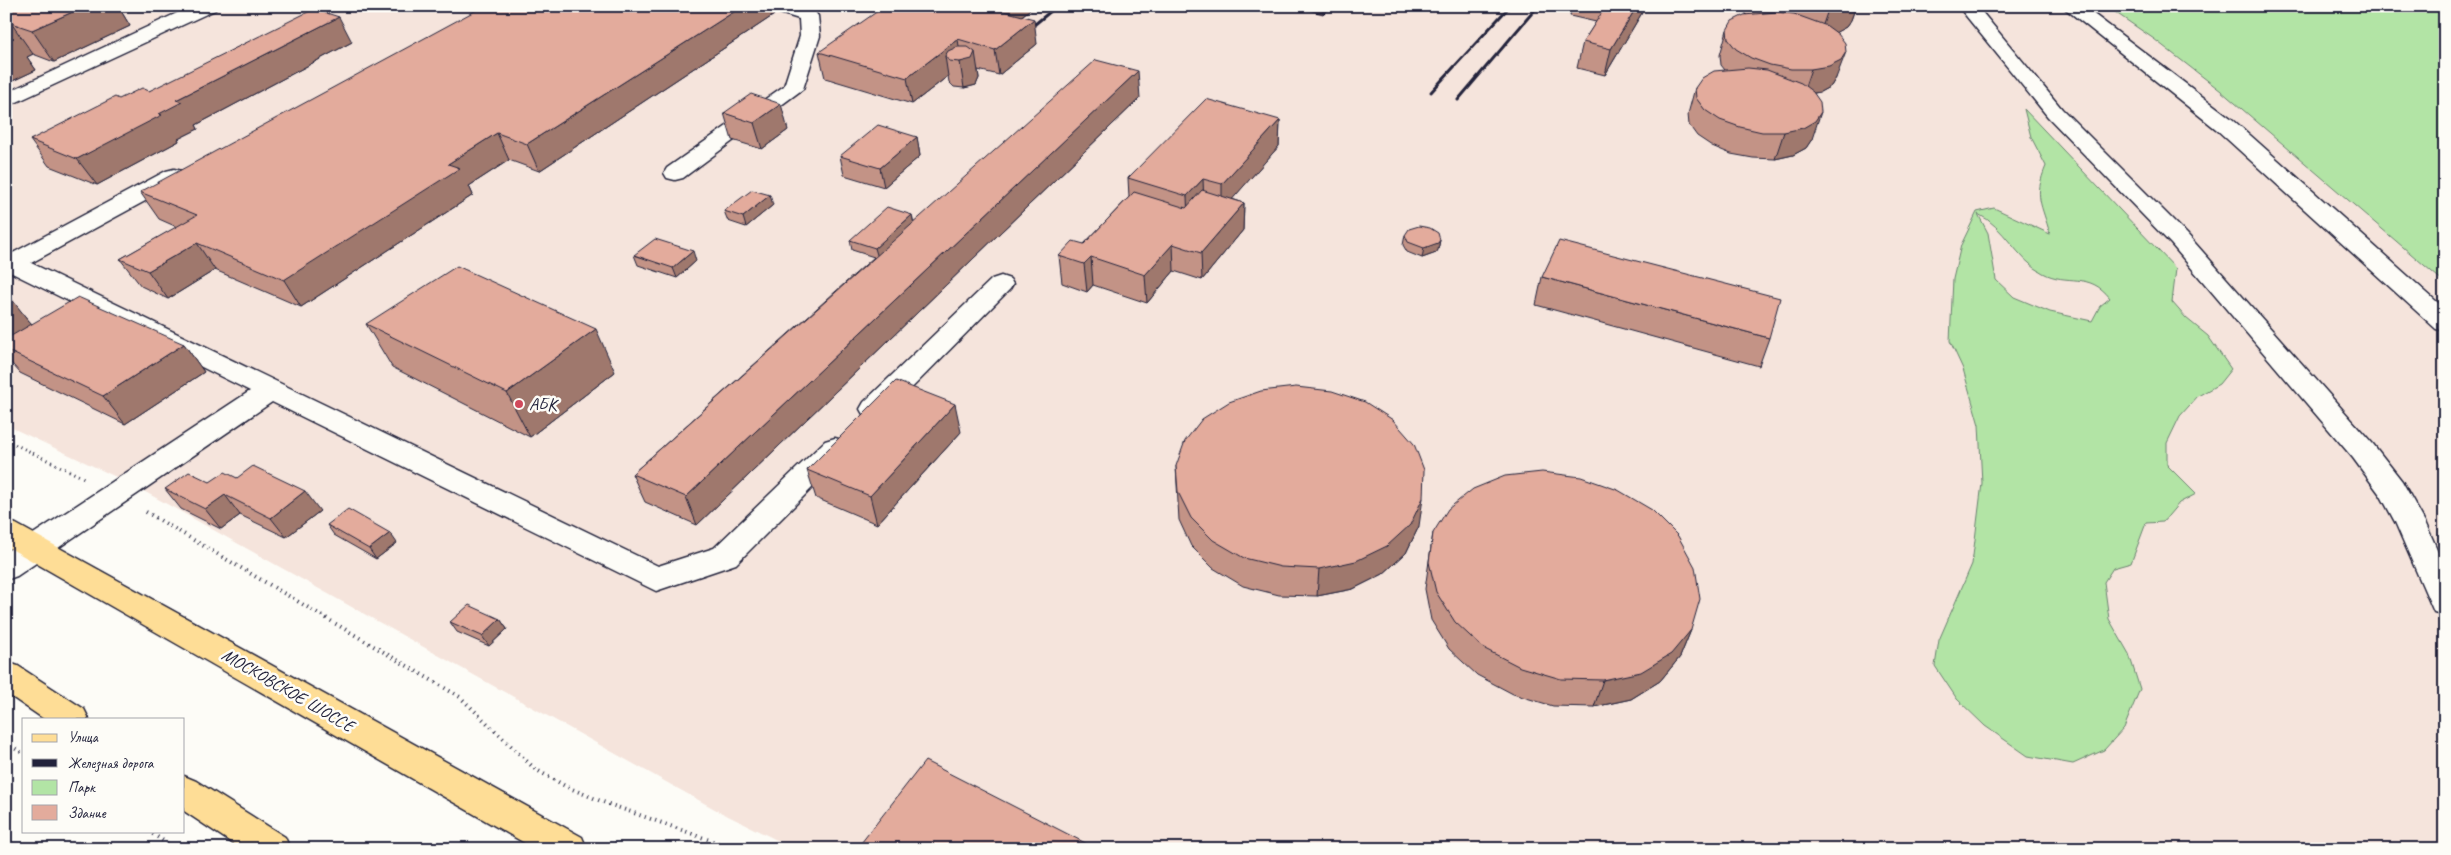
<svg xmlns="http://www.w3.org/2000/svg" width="2451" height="855" font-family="Caveat,sans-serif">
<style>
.built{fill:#f5e4dc}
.green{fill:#b2e4a5;stroke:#6a8370;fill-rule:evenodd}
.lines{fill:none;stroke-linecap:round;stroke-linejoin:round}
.minor-casing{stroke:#22223b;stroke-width:3}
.major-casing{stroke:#22223b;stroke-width:3}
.path-far1{stroke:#22223b;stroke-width:3;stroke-dasharray:1 4;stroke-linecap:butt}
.path{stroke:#22223b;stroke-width:4;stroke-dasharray:1 4.5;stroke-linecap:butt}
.minor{fill:#fdfcf7;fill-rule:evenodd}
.major{fill:#fedd96;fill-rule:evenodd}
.rail{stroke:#22223b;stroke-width:3}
.wall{fill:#c39386;stroke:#22223b}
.shaded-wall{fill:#9f786d;stroke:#22223b}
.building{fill:#e3ab9c;stroke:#22223b}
.poi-dot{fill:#d1495b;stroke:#fdfcf7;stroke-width:2}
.labels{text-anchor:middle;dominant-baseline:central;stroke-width:5;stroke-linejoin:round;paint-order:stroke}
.poi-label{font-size:18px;fill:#22223b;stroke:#fdfcf7;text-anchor:start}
.street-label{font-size:18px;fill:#22223b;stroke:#fdfcf7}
</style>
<rect width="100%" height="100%" fill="#fdfcf7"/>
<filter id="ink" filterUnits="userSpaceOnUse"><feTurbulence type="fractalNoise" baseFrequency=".02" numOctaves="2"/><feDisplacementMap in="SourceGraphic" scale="10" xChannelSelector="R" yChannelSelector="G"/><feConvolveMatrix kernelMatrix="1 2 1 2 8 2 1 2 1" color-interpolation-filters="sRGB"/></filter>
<g filter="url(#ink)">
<!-- built -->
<polygon class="built" points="6,6 2445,6 2445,849 795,849 720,812 131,484 6,425"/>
<!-- green -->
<g class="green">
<polygon points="2106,6 2445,6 2445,283 2221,91 2154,39"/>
<path d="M2024 109 2176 269 2172 302 2186 318 2208 336 2231 369 2219 384 2198 396 2180 416 2167 443V465L2196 494 2179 503 2163 522 2146 523 2131 563 2113 568 2104 582 2109 619 2129 654 2140 689 2124 728 2104 750 2073 764 2028 756 1985 726 1957 699 1935 666 1939 640 1972 564 1982 483 1979 425 1963 369 1950 341 1953 279 1961 245 1977 212 1994 208 2050 234C2042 204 2033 197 2046 166L2031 137ZM1978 214C2004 226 2017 260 2043 273 2067 286 2089 271 2110 298L2100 306 2092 321 2050 312 2014 297 1996 280 1988 233Z"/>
</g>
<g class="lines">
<!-- minor casing -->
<g class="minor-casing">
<g id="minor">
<polygon points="192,6 217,6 215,10 6,107 6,93"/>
<polygon points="768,6 797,6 815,12 818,16 820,36 803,89 683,178 675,180 667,178 664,173 667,168 784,86 800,36 799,19 770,10"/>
<polygon points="1958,6 1977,6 2062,109 2187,234 2373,444 2402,481 2425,522 2445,567 2445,615 2434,612 2395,522 2381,496 2353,458 2171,244 2048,117"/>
<polygon points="2062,6 2083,6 2232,119 2445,309 2445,331 2436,329 2216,129"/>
<polygon points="174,169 182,171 185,176 182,181 31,263 658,566 714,548 825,441 835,438 845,441 849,448 845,455 736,564 656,591 272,402 17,576 6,580 6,552 250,391 6,270 6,253 11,254 166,171"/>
<polygon points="1001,276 1010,279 1013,284 1010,289 884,416 874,418 864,416 860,409 864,402 992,279"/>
</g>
</g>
<!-- major casing -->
<g class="major-casing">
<g id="major">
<polygon points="6,521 16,524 582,837 587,849 535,849 6,546"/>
<polygon points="6,662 18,666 84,709 89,719 44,719 6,693"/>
<polygon points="184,776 196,781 285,837 290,849 241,849 184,811"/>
</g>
</g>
<!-- path-far1 -->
<polyline class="path-far1" points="6,440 84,478"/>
<!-- path -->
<g class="path">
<polyline points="146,512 460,697 535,769 565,786 603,802 735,849"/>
<polyline points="6,743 24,754"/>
<polyline points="148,831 176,849"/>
</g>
<!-- minor -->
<use href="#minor" class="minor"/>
<!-- major -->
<use href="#major" class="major"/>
<!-- rail -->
<g class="rail">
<polyline points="1023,34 1057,6"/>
<polyline points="1431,92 1510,6"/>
<polyline points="1458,100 1538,6"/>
</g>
</g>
<!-- wall -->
<g class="wall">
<polygon points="6,6 118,6 130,26 54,62 33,54 27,57 36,70 6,84"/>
<polygon points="1034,6 1022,16 1037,44 999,75 978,70 979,78 976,85 964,88 954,87 949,82 948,76 912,104 825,78 819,52"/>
<polygon points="1295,6 1331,6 1323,14"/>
<polygon points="1572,6 1646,6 1605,75 1577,68 1583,42 1596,22 1570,16"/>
<polygon points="1741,6 1856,6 1851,20 1846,27 1836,32 1836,78 1831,86 1820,92 1814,93 1812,139 1806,148 1793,155 1775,159 1753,158 1731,154 1712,146 1697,136 1689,125 1688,114 1695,88 1725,70 1721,65 1720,55 1727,30 1747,15 1741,9"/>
<polygon points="774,15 539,171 509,160 469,186 473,195 301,307 215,270 168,299 141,286 120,259 177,227 159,219 140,192"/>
<polygon points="352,42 196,125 198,129 178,139 179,141 97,185 49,166 30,140 149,91"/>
<polygon points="1140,98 697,525 645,502 632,474 874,257 852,250 850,240 912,215 913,223"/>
<polygon points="724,113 788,130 762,149 732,140"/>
<polygon points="1280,120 1279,146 1232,199 1244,203 1243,230 1202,280 1174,271 1147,303 1093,285 1087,292 1062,283 1059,256 1084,244 1129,197 1128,178"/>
<polygon points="917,137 920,156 884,187 844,175 840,156"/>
<polygon points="773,205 746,227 728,221 724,211"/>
<polygon points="1405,235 1440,240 1438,250 1436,253 1422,258 1407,252 1403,245"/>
<polygon points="634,255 696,261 677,278 638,265"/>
<polygon points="1542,277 1769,338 1759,366 1536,305"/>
<polygon points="6,295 32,324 184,344 204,372 125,424 20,373 6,357"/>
<polygon points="366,324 615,372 530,437 392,367"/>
<polygon points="961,432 877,524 816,498 807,470"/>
<polygon points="1176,466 1419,526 1406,553 1383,574 1353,589 1317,596 1279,595 1243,586 1213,568 1191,546 1179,520"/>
<polygon points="237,478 320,511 286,537 240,515 221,529 181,509 165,489"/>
<polygon points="327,525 397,543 376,559 334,535"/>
<polygon points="1433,533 1691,630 1680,657 1660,681 1631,699 1594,707 1553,706 1513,694 1477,675 1449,649 1431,620 1425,589"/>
<polygon points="500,619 507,629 489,646 457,632 450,622"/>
</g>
<!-- shaded-wall -->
<g class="shaded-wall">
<polygon points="86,6 118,6 130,26 54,62 32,30"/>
<polygon points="743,6 772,6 774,15 539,171 527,144"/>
<polygon points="999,6 1034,6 999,34 996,9"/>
<polygon points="1323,6 1331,6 1323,14"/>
<polygon points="1637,6 1646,6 1605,75 1611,49"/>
<polygon points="1846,6 1856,6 1851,20 1846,27 1835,33 1819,36 1828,10"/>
<polygon points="339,17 352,42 196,125 198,129 178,139 179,141 97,185 77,159 159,114 176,100"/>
<polygon points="1034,19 1037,44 999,75 995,50"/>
<polygon points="11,23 33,54 27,57 36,70 6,84 6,25"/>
<polygon points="958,39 961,62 975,52 979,78 976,85 964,88 960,62 945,56 948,76 912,104 907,78"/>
<polygon points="1846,52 1836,78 1831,86 1820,92 1802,95 1811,69"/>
<polygon points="1138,71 1140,98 697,525 686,497"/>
<polygon points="781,104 788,130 762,149 754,123"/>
<polygon points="1821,112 1812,139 1806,148 1793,155 1775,159 1784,132"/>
<polygon points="1280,120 1279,146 1222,211 1222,184"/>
<polygon points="497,133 509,160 469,186 473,195 301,307 284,280 448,164"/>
<polygon points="917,137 920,156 884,187 880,168"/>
<polygon points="1203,179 1204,206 1188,223 1187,196"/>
<polygon points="770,195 773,205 746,227 743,217"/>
<polygon points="1244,203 1243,230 1202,280 1201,253"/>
<polygon points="912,215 914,225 878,258 875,248"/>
<polygon points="1440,240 1438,250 1436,253 1422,258 1424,248"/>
<polygon points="197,243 215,270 168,299 148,271"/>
<polygon points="1173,244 1174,271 1147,303 1145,275"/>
<polygon points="693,251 696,261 677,278 673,268"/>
<polygon points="1091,257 1093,285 1087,292 1084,264"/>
<polygon points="10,297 32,325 6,340 6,299"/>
<polygon points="596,329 615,372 530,437 507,393"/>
<polygon points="184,344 204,372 125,424 103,396"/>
<polygon points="955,404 961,432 877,524 870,496"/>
<polygon points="305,491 320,511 286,537 271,518"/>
<polygon points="225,495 240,515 221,529 205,509"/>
<polygon points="1423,498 1419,526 1406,553 1383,574 1353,589 1317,596 1319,569"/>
<polygon points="390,533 397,543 376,559 369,549"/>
<polygon points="500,619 507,629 489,646 482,636"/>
<polygon points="1691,630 1680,657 1660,681 1631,699 1594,707 1603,680"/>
</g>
<!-- building -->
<g class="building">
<polygon points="6,6 86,6 32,30 11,23 6,25"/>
<polygon points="484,6 743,6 527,144 497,133 448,164 460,168 284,280 197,243 148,271 120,259 197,215 140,192"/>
<polygon points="885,6 999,6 996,9 1034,19 995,50 958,39 907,78 819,52"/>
<polygon points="1606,6 1637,6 1611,49 1583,42"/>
<polygon points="1787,6 1846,6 1844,7 1828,10"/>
<polygon points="314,9 339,17 176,100 182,102 159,114 162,115 77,159 30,140 115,97 119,99 142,88 149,91"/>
<polygon points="1776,12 1794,14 1827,26 1838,34 1845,43 1846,52 1841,60 1829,66 1811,69 1791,69 1770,65 1751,58 1736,49 1728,39 1727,30 1732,21 1744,15"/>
<polygon points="6,36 14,38 6,41"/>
<polygon points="957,47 968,47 975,52 972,59 960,62 949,61 945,56 948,51"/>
<polygon points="1096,60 1138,71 686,497 632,474"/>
<polygon points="1748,68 1767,70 1801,83 1813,92 1820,102 1821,112 1815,121 1803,128 1784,132 1762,132 1740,127 1720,120 1705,110 1696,98 1695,88 1702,78 1714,71"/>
<polygon points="751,94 781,104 754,123 724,113"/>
<polygon points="1206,99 1280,120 1222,184 1203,179 1187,196 1128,178"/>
<polygon points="878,125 917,137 880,168 840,156"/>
<polygon points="752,190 770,195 743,217 724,211"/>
<polygon points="1202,190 1244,203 1201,253 1173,244 1145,275 1091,257 1084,264 1059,256 1073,241 1084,244 1134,192 1186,208"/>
<polygon points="887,207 912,215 875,248 850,240"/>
<polygon points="1419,226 1430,228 1438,233 1440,240 1438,243 1424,248 1408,242 1405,235 1409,229"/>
<polygon points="655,239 693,251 673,268 634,255"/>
<polygon points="1559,241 1780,298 1769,338 1542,277"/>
<polygon points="457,266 596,329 507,393 366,324"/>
<polygon points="78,297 184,344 103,396 6,350 6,339"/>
<polygon points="896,381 955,404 870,496 807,470"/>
<polygon points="1296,387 1332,391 1365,402 1393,420 1414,444 1424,470 1423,498 1410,525 1387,546 1356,561 1319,569 1281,567 1244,558 1213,540 1191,518 1178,492 1176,466 1185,441 1202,419 1229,402 1261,391"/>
<polygon points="253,466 305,491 271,518 225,495 205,509 165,489 189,472 210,482 225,472 237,478"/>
<polygon points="1542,472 1581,477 1618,490 1652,510 1678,536 1695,567 1700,599 1691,630 1671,654 1641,672 1603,680 1561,679 1520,667 1483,648 1455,622 1436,592 1429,562 1433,533 1448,509 1473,489 1505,476"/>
<polygon points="348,509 390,533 369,549 327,525"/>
<polygon points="469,605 500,619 482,636 450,622"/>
<polygon points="925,761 1097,849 861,849 858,847"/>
</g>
</g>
<!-- markers -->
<circle class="poi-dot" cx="519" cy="404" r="5"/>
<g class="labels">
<!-- poi labels -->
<g class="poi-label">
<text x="529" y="404">АБК</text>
</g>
<!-- street labels -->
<g class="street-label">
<text transform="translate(288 690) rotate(30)">МОСКОВСКОЕ ШОССЕ</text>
</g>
</g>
<!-- margin -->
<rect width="2451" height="855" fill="none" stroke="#fdfcf7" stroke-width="25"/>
<rect x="12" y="12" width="2426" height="830" fill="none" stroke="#22223b" stroke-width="2" filter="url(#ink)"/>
<!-- legend -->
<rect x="22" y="718" width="162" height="115" fill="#fdfcf7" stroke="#a5a5ac"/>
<rect x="32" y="734" width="25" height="8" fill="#fedd96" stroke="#a5a5ac"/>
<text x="68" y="742" font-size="15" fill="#22223b">Улица</text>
<rect x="32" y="759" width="25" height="8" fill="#22223b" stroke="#a5a5ac"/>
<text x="68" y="768" font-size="15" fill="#22223b">Железная дорога</text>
<rect x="32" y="780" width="25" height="15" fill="#b2e4a5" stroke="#a5a5ac"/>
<text x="68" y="792" font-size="15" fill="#22223b">Парк</text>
<rect x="32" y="805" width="25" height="15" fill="#e3ab9c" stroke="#a5a5ac"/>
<text x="68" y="818" font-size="15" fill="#22223b">Здание</text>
</svg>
